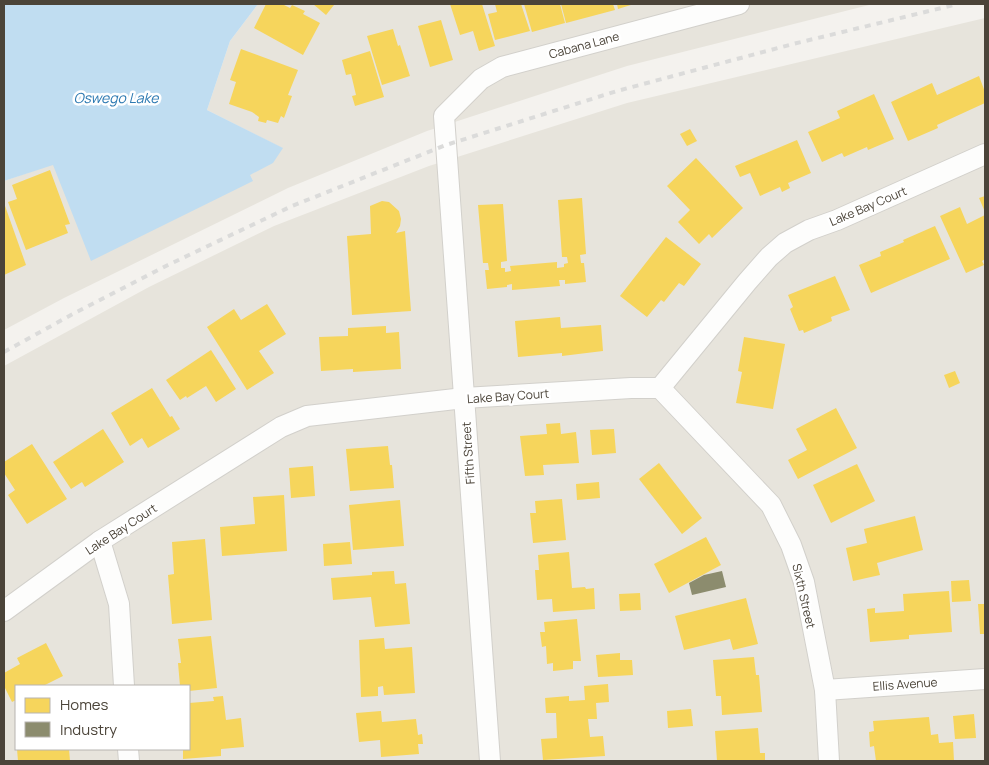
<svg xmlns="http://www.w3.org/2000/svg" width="989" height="765" font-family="Manrope,sans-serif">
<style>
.residential{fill:#e7e4dc;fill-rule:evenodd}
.water{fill:#c0ddf1}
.homes{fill:#f6d55c}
.industry{fill:#8c8c6e}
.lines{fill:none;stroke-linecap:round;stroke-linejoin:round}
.minor-casing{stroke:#d2d0cb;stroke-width:22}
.minor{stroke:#fdfdfc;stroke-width:20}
.rail{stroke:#dbdbda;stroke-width:4;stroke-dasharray:6 6;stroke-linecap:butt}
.labels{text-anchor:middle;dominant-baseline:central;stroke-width:5;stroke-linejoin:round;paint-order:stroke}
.street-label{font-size:12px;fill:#4b4439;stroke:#fff}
.water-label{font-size:14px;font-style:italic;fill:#2e7ab2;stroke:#fff}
</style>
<rect width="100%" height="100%" fill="#f4f2ee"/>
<!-- residential -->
<g class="residential">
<polygon points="258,4 873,4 627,66 427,131 288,188 64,298 4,330 4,181 53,164 282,148 207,110 230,41"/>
<path d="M985 18V761H4V366L149 287 274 226 429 166 627 103ZM16 686H189V749H16Z"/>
</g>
<!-- water -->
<polygon class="water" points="4,4 258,4 230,41 207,110 283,148 273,163 250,175 253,181 91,261 53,165 4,181"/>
<!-- homes -->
<g class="homes">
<polygon points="266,4 282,4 290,8 292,5 305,11 303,14 320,23 303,55 254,28"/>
<polygon points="313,4 333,4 334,5 326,15"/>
<polygon points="450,4 482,4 495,46 479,51 473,31 460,35"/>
<polygon points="495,4 521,4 530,31 495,40 488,14 497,12"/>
<polygon points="524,4 560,4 565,23 532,32"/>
<polygon points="561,4 613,4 615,10 566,23"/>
<polygon points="617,4 634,4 618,9"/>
<polygon points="441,20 453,60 430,67 418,26"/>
<polygon points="393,29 398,46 400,45 410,76 382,85 367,36"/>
<polygon points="241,49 298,70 288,95 292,96 284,118 281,116 278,123 267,120 266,123 258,121 259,117 252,112 229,104 236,82 230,80"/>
<polygon points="370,51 384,97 355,106 352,96 356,95 351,74 346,75 342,60"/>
<polygon points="979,76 985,92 985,103 937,125 938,128 908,141 891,102 932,83 937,95"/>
<polygon points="874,94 894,139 868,150 867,147 844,157 842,153 822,162 808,132 840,118 837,111"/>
<polygon points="690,129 697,141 687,146 680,134"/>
<polygon points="797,140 811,173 788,183 790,188 782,192 780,187 760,196 750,173 740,177 735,166"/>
<polygon points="696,158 743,208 712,238 709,234 699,244 678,222 690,210 667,186"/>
<polygon points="50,170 70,224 65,225 68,233 26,250 8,202 17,199 12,185"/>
<polygon points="985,196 985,212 979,198"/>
<polygon points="582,198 586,254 580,255 581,263 584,263 586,282 565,284 565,280 559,280 560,286 512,290 512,284 507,285 507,287 487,289 485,270 489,270 488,263 483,263 478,205 503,204 507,261 501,262 501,268 505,268 505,272 511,271 510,266 557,262 557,268 564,267 564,264 568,263 567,257 562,257 558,200"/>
<polygon points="382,201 389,202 399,211 401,219 400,226 396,233 405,231 411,311 352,315 347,236 371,234 370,206"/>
<polygon points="4,203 26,265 4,275"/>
<polygon points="960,207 967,224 985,215 985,259 982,261 984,265 966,273 940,216"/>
<polygon points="935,226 950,259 871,293 859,265 881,256 880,252 904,242 903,240"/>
<polygon points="666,237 701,264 684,286 679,283 664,302 661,300 647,317 620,296"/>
<polygon points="835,276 850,310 831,317 832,321 804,333 803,330 799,331 790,309 793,307 788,295"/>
<polygon points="267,304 286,334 259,351 274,373 247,390 207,327 234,309 241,320"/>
<polygon points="560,317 561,328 601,325 603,351 562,356 562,353 518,357 515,321"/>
<polygon points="386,326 386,333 399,332 401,369 353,372 353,369 321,371 319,337 348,336 348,328"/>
<polygon points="744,337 785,344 773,409 736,403 742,372 738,371"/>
<polygon points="211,350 236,389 216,402 206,386 187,398 186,396 180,400 166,380"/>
<polygon points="955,371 960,383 949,388 944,375"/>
<polygon points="152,388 170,417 172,416 180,429 148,448 142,438 130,446 111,413"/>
<polygon points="836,408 857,448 798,479 788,460 807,450 796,429"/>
<polygon points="560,423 561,434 576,432 579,463 543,465 544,475 525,476 520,436 547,434 546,424"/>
<polygon points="103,429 124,462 85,487 82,482 71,489 53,462"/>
<polygon points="614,429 616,453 592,455 590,430"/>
<polygon points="32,444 67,499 27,524 8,495 15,490 4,473 4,462"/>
<polygon points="388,446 390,465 392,465 394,488 350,491 346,449"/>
<polygon points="659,463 702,518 682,534 639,479"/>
<polygon points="857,464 875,501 831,523 813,485"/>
<polygon points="313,466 315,496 291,498 289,468"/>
<polygon points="599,482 600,498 577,500 576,484"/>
<polygon points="284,495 287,551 222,556 220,527 255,524 253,497"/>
<polygon points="562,499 566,540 533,543 530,513 536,513 535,501"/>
<polygon points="400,500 404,546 353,550 349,505"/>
<polygon points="915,516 923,550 877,563 880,575 853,581 846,548 867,543 864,529"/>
<polygon points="706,537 721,565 669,593 654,564"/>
<polygon points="205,539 212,620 172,624 168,575 174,574 172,542"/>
<polygon points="350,542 352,564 324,566 323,544"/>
<polygon points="569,552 572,588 585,587 586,589 594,588 595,609 553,612 552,599 537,600 535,570 539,570 538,555"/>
<polygon points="394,571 395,584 406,583 410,624 375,627 371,597 333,600 331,578 372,575 372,572"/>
<polygon points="969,580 971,601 952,602 951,581"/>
<polygon points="949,591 952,632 909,635 909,639 870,642 867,609 875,608 875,613 904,611 903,594"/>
<polygon points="640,593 641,610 620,611 619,594"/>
<polygon points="746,598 758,644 733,650 730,639 684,650 675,616"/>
<polygon points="978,604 985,604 985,634 980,634"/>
<polygon points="577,619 581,661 573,661 573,669 553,671 553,663 547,664 546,646 542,647 540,632 545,632 544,622"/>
<polygon points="211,636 217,688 189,691 189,686 180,686 178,663 181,663 178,639"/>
<polygon points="384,638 385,649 412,647 415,693 384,695 383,686 378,687 378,696 361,697 359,640"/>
<polygon points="46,643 63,676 43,686 16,686 16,700 12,702 4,686 4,673 20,664 17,658"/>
<polygon points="620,653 620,660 632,660 633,675 598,677 596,655"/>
<polygon points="754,657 756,675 759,675 762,712 722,715 721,696 716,696 713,660"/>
<polygon points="608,684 609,702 596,703 597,719 588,719 590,737 603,736 605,756 543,760 541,739 557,738 556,713 546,713 545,698 569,696 569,701 585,700 584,686"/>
<polygon points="223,696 226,720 241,718 244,747 221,749 221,756 183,759 183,749 189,749 189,703 214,701 213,697"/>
<polygon points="691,709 693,726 668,728 667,711"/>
<polygon points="381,711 382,722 416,719 418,735 422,734 423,744 418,744 419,754 381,757 380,740 359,742 356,713"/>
<polygon points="974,714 976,738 955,739 953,716"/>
<polygon points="929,717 931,735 938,734 939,743 953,742 954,761 876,761 874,746 870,747 869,732 874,731 873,721"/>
<polygon points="758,728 760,753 765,753 765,761 717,761 715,731"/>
<polygon points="17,749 69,749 70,761 18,761"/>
</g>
<!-- industry -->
<polygon class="industry" points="722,571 726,587 692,595 689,583 704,575"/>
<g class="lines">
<!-- minor casing -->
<g class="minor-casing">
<g id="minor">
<polyline points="660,388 771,505 791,545 804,582 825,690 829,761"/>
<polyline points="100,541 119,604 124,686"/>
<polyline points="4,611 100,541 281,427 307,416 464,398 631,388 660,388 747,282 769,257 785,243 809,230 837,220 985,154"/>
<polyline points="825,690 985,679"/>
<polyline points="128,749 129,761"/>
<polyline points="490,761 444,116 481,79 502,67 739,4"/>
</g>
</g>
<!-- minor -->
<use href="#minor" class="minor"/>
<!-- rail -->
<polyline class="rail" points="4,352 71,315 168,265 292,206 446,145 617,91 793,44 958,4"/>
</g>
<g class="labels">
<!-- street labels -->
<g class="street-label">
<text transform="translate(584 45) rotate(-15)">Cabana Lane</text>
<text transform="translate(868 206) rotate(-23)">Lake Bay Court</text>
<text transform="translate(508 396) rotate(-4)">Lake Bay Court</text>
<text transform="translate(468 453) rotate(-94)">Fifth Street</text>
<text transform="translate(121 529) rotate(-33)">Lake Bay Court</text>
<text transform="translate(804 596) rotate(77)">Sixth Street</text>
<text transform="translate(905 684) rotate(-4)">Ellis Avenue</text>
</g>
<!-- water labels -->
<g class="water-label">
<text x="116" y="97">Oswego Lake</text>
</g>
</g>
<!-- border -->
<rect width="989" height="765" fill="none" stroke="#4b4439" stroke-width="10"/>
<!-- legend -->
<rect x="15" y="685" width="175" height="65" fill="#ffffff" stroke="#b7b4b0"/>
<rect x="25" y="698" width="25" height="15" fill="#f6d55c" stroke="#b7b4b0"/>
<text x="60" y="710" font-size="15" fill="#4b4439">Homes</text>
<rect x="25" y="722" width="25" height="15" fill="#8c8c6e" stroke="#b7b4b0"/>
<text x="60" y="735" font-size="15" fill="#4b4439">Industry</text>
</svg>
